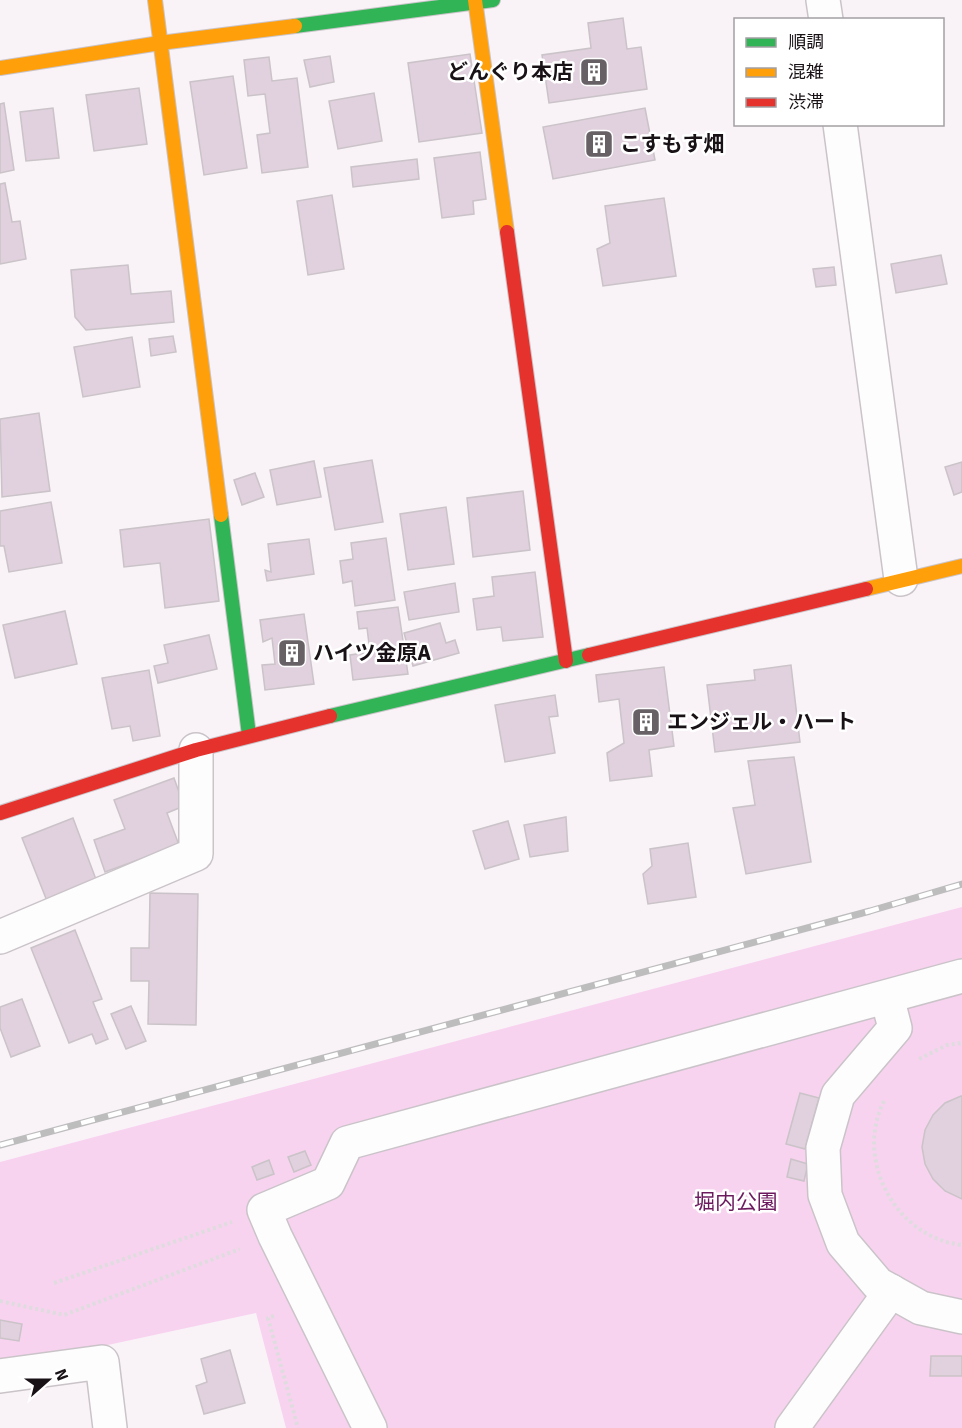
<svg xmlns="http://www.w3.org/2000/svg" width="962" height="1428" font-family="Signika,'Noto Sans JP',sans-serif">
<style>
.green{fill:#f8d3ef}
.building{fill:#e1d0dd;stroke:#cac3c8;stroke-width:1.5}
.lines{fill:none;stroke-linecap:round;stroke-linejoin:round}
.street-casing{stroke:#cac4c9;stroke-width:36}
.fast-casing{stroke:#cac4c9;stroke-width:16}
.slow-casing{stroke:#cac4c9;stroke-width:16}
.jam-casing{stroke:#cac4c9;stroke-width:16}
.path{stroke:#dedcde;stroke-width:4;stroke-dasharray:3 3;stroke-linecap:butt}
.street{stroke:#fefdfe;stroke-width:33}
.fast{stroke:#30b455;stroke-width:14}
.slow{stroke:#ff9f0a;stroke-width:14}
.jam{stroke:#e5322d;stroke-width:14}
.rail-casing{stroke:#bebdbe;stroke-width:7}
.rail{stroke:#fff;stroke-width:4.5;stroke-dasharray:14;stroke-linecap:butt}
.labels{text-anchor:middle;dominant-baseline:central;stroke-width:5;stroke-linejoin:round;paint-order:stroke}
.poi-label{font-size:21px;font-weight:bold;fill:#181116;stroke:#fff;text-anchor:start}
.park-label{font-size:21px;fill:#6c1a5e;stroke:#fff}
</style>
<rect width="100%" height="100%" fill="#f9f3f8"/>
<!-- green -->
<polygon class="green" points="962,907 962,1428 286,1428 256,1313 94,1348 0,1365 0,1162"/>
<!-- building -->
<g class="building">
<polygon points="623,18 627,49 641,47 647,89 549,103 542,55 591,48 588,23"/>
<polygon points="470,54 482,133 419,142 408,63"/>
<polygon points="330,56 334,82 310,87 304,60"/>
<polygon points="269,57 272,81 297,78 308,167 262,173 257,135 270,133 265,94 248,96 244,60"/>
<polygon points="233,76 247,168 204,175 190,82"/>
<polygon points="139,88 147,144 94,151 86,95"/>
<polygon points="374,93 382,141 338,149 329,101"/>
<polygon points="4,103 14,170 0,173 0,104"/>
<polygon points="53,108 59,158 26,161 20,112"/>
<polygon points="645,108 655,160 553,179 543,127"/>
<polygon points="480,152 486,199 473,201 474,214 442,218 434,158"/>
<polygon points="417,159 419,179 353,187 351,167"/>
<polygon points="5,183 12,222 20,221 26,259 0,264 0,184"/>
<polygon points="332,195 344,269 308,275 297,201"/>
<polygon points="664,198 676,276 603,286 597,249 610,243 605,206"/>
<polygon points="941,255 947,284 896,293 891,264"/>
<polygon points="128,265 131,294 171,291 174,322 86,330 75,317 71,270"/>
<polygon points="834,267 836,285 816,287 813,269"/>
<polygon points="173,336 176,352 151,356 149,339"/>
<polygon points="132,337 140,387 83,397 74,347"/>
<polygon points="39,413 50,491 2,497 0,419"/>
<polygon points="372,460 383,522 335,530 324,468"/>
<polygon points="314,461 321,497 277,505 270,470"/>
<polygon points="962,462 962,492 954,495 945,467"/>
<polygon points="255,473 264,497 242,505 234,480"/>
<polygon points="523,491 530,550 473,557 467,498"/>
<polygon points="51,502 62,563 9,572 4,546 0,546 0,511"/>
<polygon points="446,507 454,564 408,570 400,514"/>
<polygon points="209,519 219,601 165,608 160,563 124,567 120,530"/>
<polygon points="386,538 395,600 355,606 352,581 343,583 340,561 353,559 351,543"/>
<polygon points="309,539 314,574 267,581 265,570 271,572 268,544"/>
<polygon points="535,572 543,637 503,641 501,627 477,630 473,599 494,596 492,577"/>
<polygon points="455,583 459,612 409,620 404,592"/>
<polygon points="398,607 408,674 353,680 350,655 370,652 367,628 359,629 357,612"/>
<polygon points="65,611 77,664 15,678 3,625"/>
<polygon points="304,614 314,684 265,690 262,665 275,664 272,638 263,642 260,620"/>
<polygon points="440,623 446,643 455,640 459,653 413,666 404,633"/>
<polygon points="209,635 217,669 158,683 154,666 168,663 164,645"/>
<polygon points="791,665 800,742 715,752 707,685 755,680 754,670"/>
<polygon points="664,667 674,746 649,750 652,776 610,781 607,753 624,743 619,699 599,702 596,675"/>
<polygon points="149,670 160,736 133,741 130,726 112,729 102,678"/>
<polygon points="555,695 558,716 549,717 555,753 505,762 495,705"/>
<polygon points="794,757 811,862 746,874 733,808 755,805 748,761"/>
<polygon points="174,778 184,806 167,813 179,845 105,872 94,840 125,829 114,800"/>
<polygon points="566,817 568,851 530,857 524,825"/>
<polygon points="73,818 97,882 47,901 22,838"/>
<polygon points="508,821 519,859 485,869 473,831"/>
<polygon points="688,843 696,897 648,904 643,874 652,866 650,849"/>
<polygon points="150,893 198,894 196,1025 148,1024 149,981 131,981 131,948 149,948"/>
<polygon points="75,930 102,999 93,1002 108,1039 96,1044 92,1034 69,1043 31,948"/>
<polygon points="22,999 40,1046 11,1057 0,1028 0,1007"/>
<polygon points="131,1006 146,1041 126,1049 111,1014"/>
<polygon points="800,1093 819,1098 805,1149 786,1144"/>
<polygon points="961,1096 962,1096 962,1199 945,1191 933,1179 925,1164 922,1147 925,1130 933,1115 945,1103"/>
<polygon points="305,1151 311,1165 294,1172 288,1157"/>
<polygon points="791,1159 808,1164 804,1181 787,1177"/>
<polygon points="269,1160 274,1174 257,1180 252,1167"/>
<polygon points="0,1320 22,1324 19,1341 0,1338"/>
<polygon points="230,1350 245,1403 204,1414 196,1386 207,1382 201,1359"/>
<polygon points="931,1356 962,1356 962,1376 930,1376"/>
</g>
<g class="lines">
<!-- street casing -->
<g class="street-casing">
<g id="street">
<polyline points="823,0 826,20"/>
<polyline points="840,124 901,579"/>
<polyline points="0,937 196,854 196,750"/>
<polyline points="887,997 895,1028 838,1095 823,1148 825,1195 843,1243 878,1284 921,1308 962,1317"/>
<polyline points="0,1376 102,1362 110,1428"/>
<polyline points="370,1428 275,1236 264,1210 328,1183 347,1143 962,976"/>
<polyline points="792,1428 891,1291"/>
</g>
</g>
<!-- fast casing -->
<g class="fast-casing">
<g id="fast">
<polyline points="295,26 493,0"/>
<polyline points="221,515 249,735"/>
<polyline points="330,716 589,655"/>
</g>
</g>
<!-- slow casing -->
<g class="slow-casing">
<g id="slow">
<polyline points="155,0 221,515"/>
<polyline points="475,0 507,232"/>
<polyline points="0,68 160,43 295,26"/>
<polyline points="866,589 962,566"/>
</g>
</g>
<!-- jam casing -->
<g class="jam-casing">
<g id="jam">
<polyline points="507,232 566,661"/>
<polyline points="589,655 866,589"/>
<polyline points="0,813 196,750 330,716"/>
</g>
</g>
<!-- path -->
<g class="path">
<polyline points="919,1059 947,1045 962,1043"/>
<path d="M884 1101C854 1160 896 1238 962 1245"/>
<polyline points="54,1283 232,1222"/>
<polyline points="0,1301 64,1315 240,1249"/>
<polyline points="274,1316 268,1318 298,1428"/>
</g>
<!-- street -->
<use href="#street" class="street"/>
<!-- fast -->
<use href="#fast" class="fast"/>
<!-- slow -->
<use href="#slow" class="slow"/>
<!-- jam -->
<use href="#jam" class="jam"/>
<!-- rail casing -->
<g class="rail-casing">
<polyline id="rail" points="0,1145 870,911 962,884"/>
</g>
<!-- rail -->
<use href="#rail" class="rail"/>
</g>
<!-- icons -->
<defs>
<g id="building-square" transform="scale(1.5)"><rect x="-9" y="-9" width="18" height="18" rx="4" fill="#676065" stroke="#fff"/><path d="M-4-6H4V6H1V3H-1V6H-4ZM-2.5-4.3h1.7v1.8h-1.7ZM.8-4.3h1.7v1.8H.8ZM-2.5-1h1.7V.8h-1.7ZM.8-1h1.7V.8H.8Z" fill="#fff"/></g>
</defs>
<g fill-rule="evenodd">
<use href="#building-square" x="594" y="72"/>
<use href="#building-square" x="599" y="144"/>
<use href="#building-square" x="292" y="653"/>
<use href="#building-square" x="646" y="722"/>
</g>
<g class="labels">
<!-- poi labels -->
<g class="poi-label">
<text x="573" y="72" text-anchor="end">どんぐり本店</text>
<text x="620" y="144">こすもす畑</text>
<text x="313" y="653">ハイツ金原A</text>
<text x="667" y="722">エンジェル・ハート</text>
</g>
<!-- park labels -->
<g class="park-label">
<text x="736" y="1202">堀内公園</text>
</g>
</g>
<!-- legend -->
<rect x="734" y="18" width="210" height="108" fill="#ffffff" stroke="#a3a0a2" stroke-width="1.5"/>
<rect x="746" y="38" width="30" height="9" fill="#30b455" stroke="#a3a0a2" stroke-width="1.5"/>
<text x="788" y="48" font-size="18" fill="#181116">順調</text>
<rect x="746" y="68" width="30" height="9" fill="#ff9f0a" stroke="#a3a0a2" stroke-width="1.5"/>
<text x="788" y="78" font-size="18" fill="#181116">混雑</text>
<rect x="746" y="98" width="30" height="9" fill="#e5322d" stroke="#a3a0a2" stroke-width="1.5"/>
<text x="788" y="108" font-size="18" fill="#181116">渋滞</text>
<!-- north arrow -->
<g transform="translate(48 1380) rotate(69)" stroke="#ffffff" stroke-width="4.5" paint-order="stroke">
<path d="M0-4.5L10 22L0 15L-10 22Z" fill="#181116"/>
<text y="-9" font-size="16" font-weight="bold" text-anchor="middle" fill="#181116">N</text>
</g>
</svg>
